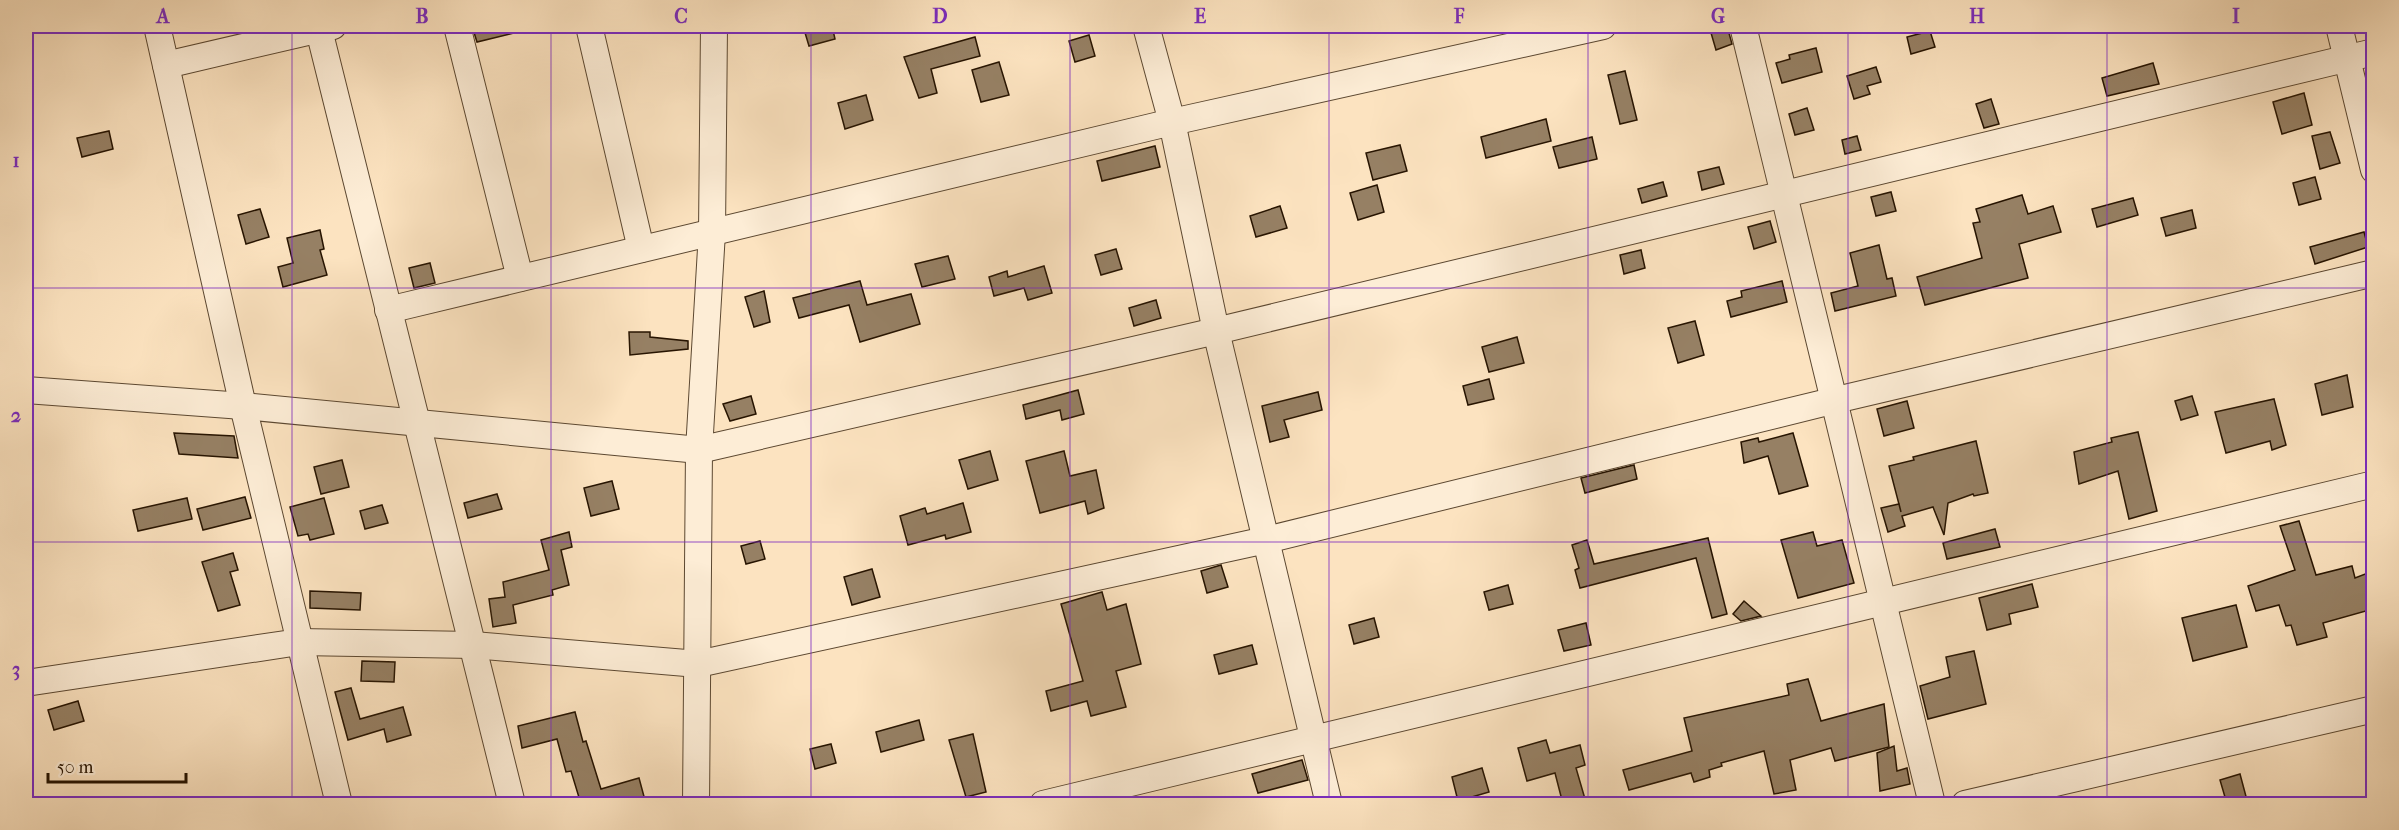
<svg xmlns="http://www.w3.org/2000/svg" width="2399" height="830" font-family="'IM FELL French Canon',serif">
<style>
.building{fill:#968064;stroke:#271401;stroke-width:1.5}
.lines{fill:none;stroke-linecap:round;stroke-linejoin:round}
.minor-casing{stroke:#5c4831;stroke-width:28}
.minor{stroke:#fdedd6;stroke-width:26}
.grid{fill:none;stroke:#7b2cbf;stroke-width:1.5;stroke-opacity:0.55}
.neatline{fill:none;stroke:#7b2cbf;stroke-width:2}
.grid-label{font-size:20px;text-anchor:middle;font-weight:bold;fill:#7b2cbf}
</style>
<rect width="100%" height="100%" fill="#fce3c0"/>
<filter id="stains"><feTurbulence type="fractalNoise" baseFrequency=".00333" numOctaves="4"/><feColorMatrix values="0 0 0 0 .2 0 0 0 0 .09 0 0 0 0 .02 0 0 0 .5 -.17"/></filter>
<radialGradient id="worn" r=".72"><stop offset=".6" stop-color="#630" stop-opacity="0"/><stop offset="1" stop-color="#630" stop-opacity=".3"/></radialGradient>
<!-- building -->
<g class="building">
<polygon points="472,26 521,26 522,31 477,42"/>
<polygon points="803,26 832,26 835,39 809,46"/>
<polygon points="1709,26 1727,26 1732,44 1716,50"/>
<polygon points="1930,31 1935,47 1911,54 1907,37"/>
<polygon points="1089,35 1095,56 1075,62 1069,41"/>
<polygon points="975,37 980,56 931,69 937,93 919,98 904,57"/>
<polygon points="1816,48 1822,72 1782,83 1776,63 1790,59 1789,55"/>
<polygon points="999,62 1009,95 981,102 972,70"/>
<polygon points="2153,63 2159,84 2107,96 2102,78"/>
<polygon points="1876,67 1881,82 1867,86 1870,94 1854,99 1847,76"/>
<polygon points="1625,71 1637,120 1620,124 1608,75"/>
<polygon points="2304,93 2312,125 2282,134 2273,102"/>
<polygon points="866,95 873,120 845,129 838,103"/>
<polygon points="1991,99 1999,124 1984,128 1976,104"/>
<polygon points="1807,108 1814,130 1795,135 1789,114"/>
<polygon points="1546,119 1551,141 1486,158 1481,137"/>
<polygon points="109,131 113,149 82,157 77,138"/>
<polygon points="2330,132 2340,163 2320,169 2312,136"/>
<polygon points="1857,136 1861,150 1845,154 1842,140"/>
<polygon points="1592,137 1597,159 1559,168 1553,147"/>
<polygon points="1400,145 1407,171 1373,180 1366,153"/>
<polygon points="1155,146 1160,167 1102,181 1097,161"/>
<polygon points="1719,167 1724,184 1702,190 1698,172"/>
<polygon points="2315,177 2321,199 2299,205 2293,183"/>
<polygon points="1663,182 1667,196 1642,203 1638,189"/>
<polygon points="1377,185 1384,212 1358,220 1350,193"/>
<polygon points="1891,192 1896,211 1876,216 1871,197"/>
<polygon points="2022,195 2028,214 2053,206 2061,232 2019,244 2028,278 1925,305 1917,277 1982,258 1973,223 1980,222 1976,209"/>
<polygon points="2133,198 2138,215 2097,227 2092,209"/>
<polygon points="1280,206 1287,228 1256,237 1250,216"/>
<polygon points="260,209 269,237 246,244 238,215"/>
<polygon points="2192,210 2196,228 2166,236 2161,218"/>
<polygon points="1770,221 1776,242 1754,249 1748,227"/>
<polygon points="320,230 324,249 320,250 327,275 283,287 278,267 293,263 287,238"/>
<polygon points="2364,232 2368,247 2315,264 2310,247"/>
<polygon points="1879,245 1887,279 1892,278 1896,296 1835,311 1831,293 1858,286 1850,253"/>
<polygon points="1116,249 1122,269 1101,275 1095,255"/>
<polygon points="1641,250 1645,268 1624,274 1620,255"/>
<polygon points="948,256 955,279 922,287 915,264"/>
<polygon points="430,263 435,283 414,288 409,268"/>
<polygon points="1044,266 1052,293 1028,300 1024,288 994,296 989,277 1007,271 1008,277"/>
<polygon points="860,281 867,305 911,294 920,324 860,342 849,305 799,318 793,298"/>
<polygon points="1782,281 1787,302 1731,317 1727,301 1742,297 1741,291"/>
<polygon points="764,291 770,322 754,327 745,297"/>
<polygon points="1156,300 1161,318 1134,326 1129,308"/>
<polygon points="1695,321 1704,355 1678,363 1668,328"/>
<polygon points="629,332 650,332 650,337 688,341 688,349 630,355"/>
<polygon points="1517,337 1524,363 1489,372 1482,347"/>
<polygon points="2347,375 2353,407 2322,415 2315,384"/>
<polygon points="1489,379 1494,399 1468,405 1463,386"/>
<polygon points="1078,390 1084,414 1062,420 1060,410 1026,419 1023,405"/>
<polygon points="1318,392 1322,410 1284,420 1289,437 1270,442 1262,406"/>
<polygon points="751,396 756,414 730,421 723,404"/>
<polygon points="2192,396 2198,415 2181,420 2175,401"/>
<polygon points="2274,399 2286,445 2272,450 2270,441 2226,453 2215,412"/>
<polygon points="1907,401 1914,428 1884,436 1877,409"/>
<polygon points="2138,432 2157,511 2129,519 2118,471 2079,484 2074,452 2112,442 2111,438"/>
<polygon points="174,433 234,436 238,458 179,454"/>
<polygon points="1793,433 1808,486 1779,494 1768,456 1744,463 1741,442 1758,438 1759,442"/>
<polygon points="1976,441 1988,493 1974,496 1973,494 1948,503 1944,535 1933,507 1902,516 1905,526 1888,532 1881,508 1899,504 1901,512 1889,466 1914,460 1913,457"/>
<polygon points="990,451 998,480 968,489 959,460"/>
<polygon points="1064,451 1070,476 1096,470 1104,508 1088,514 1085,501 1040,513 1026,461"/>
<polygon points="342,460 349,487 321,494 314,467"/>
<polygon points="1634,465 1637,479 1585,493 1581,478"/>
<polygon points="612,481 619,509 591,516 584,488"/>
<polygon points="497,494 502,509 468,518 464,503"/>
<polygon points="245,497 251,518 203,530 197,509"/>
<polygon points="187,498 192,519 138,531 133,510"/>
<polygon points="324,498 334,534 310,540 308,534 298,536 290,507"/>
<polygon points="963,503 971,532 946,539 945,535 908,545 900,516 925,508 927,514"/>
<polygon points="382,505 388,523 365,529 360,511"/>
<polygon points="2299,521 2316,575 2352,566 2355,578 2373,571 2373,609 2323,623 2327,637 2297,645 2291,625 2286,626 2279,605 2256,611 2248,586 2295,570 2280,526"/>
<polygon points="1995,529 2000,547 1947,559 1943,543"/>
<polygon points="569,532 572,547 561,550 569,585 552,590 553,595 513,605 516,623 493,627 489,599 505,597 503,582 549,570 541,540"/>
<polygon points="1813,532 1817,546 1842,540 1854,583 1798,598 1781,540"/>
<polygon points="1708,538 1727,614 1712,618 1696,558 1580,588 1575,570 1579,568 1572,545 1587,540 1594,564"/>
<polygon points="760,541 765,559 746,564 741,546"/>
<polygon points="233,553 238,570 230,572 240,605 218,611 202,562"/>
<polygon points="1221,565 1228,587 1207,593 1201,571"/>
<polygon points="872,569 880,597 852,605 844,577"/>
<polygon points="2032,584 2038,607 2009,614 2011,624 1987,630 1979,598"/>
<polygon points="1508,585 1513,604 1489,610 1484,592"/>
<polygon points="310,591 361,593 360,610 310,608"/>
<polygon points="1102,592 1107,610 1126,604 1141,664 1116,671 1126,707 1091,716 1087,701 1051,711 1046,691 1083,681 1061,604"/>
<polygon points="1744,601 1761,616 1741,621 1733,614"/>
<polygon points="2236,605 2247,647 2193,661 2182,618"/>
<polygon points="1374,618 1379,637 1354,644 1349,625"/>
<polygon points="1586,623 1591,645 1564,651 1558,630"/>
<polygon points="1252,645 1257,664 1219,674 1214,655"/>
<polygon points="1974,651 1986,704 1928,719 1920,686 1950,677 1946,657"/>
<polygon points="362,661 395,662 394,682 361,681"/>
<polygon points="1808,679 1821,721 1884,704 1889,747 1835,761 1831,748 1790,760 1796,790 1774,794 1764,751 1721,763 1722,766 1709,770 1710,777 1694,782 1691,773 1629,790 1623,770 1692,751 1684,718 1789,695 1787,684"/>
<polygon points="351,688 360,719 403,707 411,735 387,742 384,729 348,740 335,692"/>
<polygon points="78,701 84,721 54,730 48,710"/>
<polygon points="575,712 583,742 586,741 601,789 639,778 646,804 581,804 571,771 566,772 557,739 522,748 518,726"/>
<polygon points="919,720 924,740 881,752 876,732"/>
<polygon points="973,734 986,792 966,797 949,740"/>
<polygon points="1546,740 1550,753 1580,745 1585,765 1576,768 1585,799 1563,804 1555,773 1527,781 1518,748"/>
<polygon points="831,744 836,763 815,769 810,749"/>
<polygon points="1894,746 1897,771 1907,768 1910,784 1880,791 1877,753"/>
<polygon points="1302,760 1308,780 1258,793 1252,774"/>
<polygon points="1482,768 1489,792 1458,801 1452,777"/>
<polygon points="2240,774 2248,804 2227,804 2220,780"/>
</g>
<g class="lines">
<!-- minor casing -->
<g class="minor-casing">
<g id="minor">
<polyline points="157,26 243,406 339,804"/>
<polyline points="318,26 512,804"/>
<polyline points="457,26 520,278"/>
<polyline points="589,26 641,249"/>
<polyline points="1146,26 1172,122 1216,331 1329,804"/>
<polyline points="1743,26 1932,804"/>
<polyline points="2339,26 2374,170"/>
<polyline points="166,65 333,26"/>
<polyline points="388,310 1172,122 1603,26"/>
<polyline points="26,390 243,406 699,450 1216,331 2374,52"/>
<polyline points="26,683 299,642 473,645 698,664 1266,540 1836,400 2374,273"/>
<polyline points="696,804 699,450 712,232 714,26"/>
<polyline points="1043,804 2374,484"/>
<polyline points="1965,804 2374,709"/>
</g>
</g>
<!-- minor -->
<use href="#minor" class="minor"/>
</g>
<!-- grid -->
<path class="grid" d="M292 26V804M551 26V804M811 26V804M1070 26V804M1329 26V804M1588 26V804M1848 26V804M2107 26V804M26 288H2374M26 542H2374"/>
<!-- margin -->
<rect width="2399" height="830" fill="none" stroke="#fce3c0" stroke-width="66"/>
<!-- scale -->
<path d="M48 773v9h138v-9" fill="none" stroke="#271401" stroke-width="3"/>
<text x="57" y="773" font-size="18" fill="#271401" stroke="#fdedd6" stroke-width="4.5" paint-order="stroke">50 m</text>
<rect x="33" y="33" width="2333" height="764" class="neatline"/>
<g class="grid-label">
<text x="163" y="23">A</text>
<text x="422" y="23">B</text>
<text x="681" y="23">C</text>
<text x="940" y="23">D</text>
<text x="1200" y="23">E</text>
<text x="1459" y="23">F</text>
<text x="1718" y="23">G</text>
<text x="1977" y="23">H</text>
<text x="2236" y="23">I</text>
<text x="16" y="167">1</text>
<text x="16" y="422">2</text>
<text x="16" y="676">3</text>
</g>
<rect width="100%" height="100%" filter="url(#stains)"/>
<rect width="100%" height="100%" fill="url(#worn)"/>
</svg>
